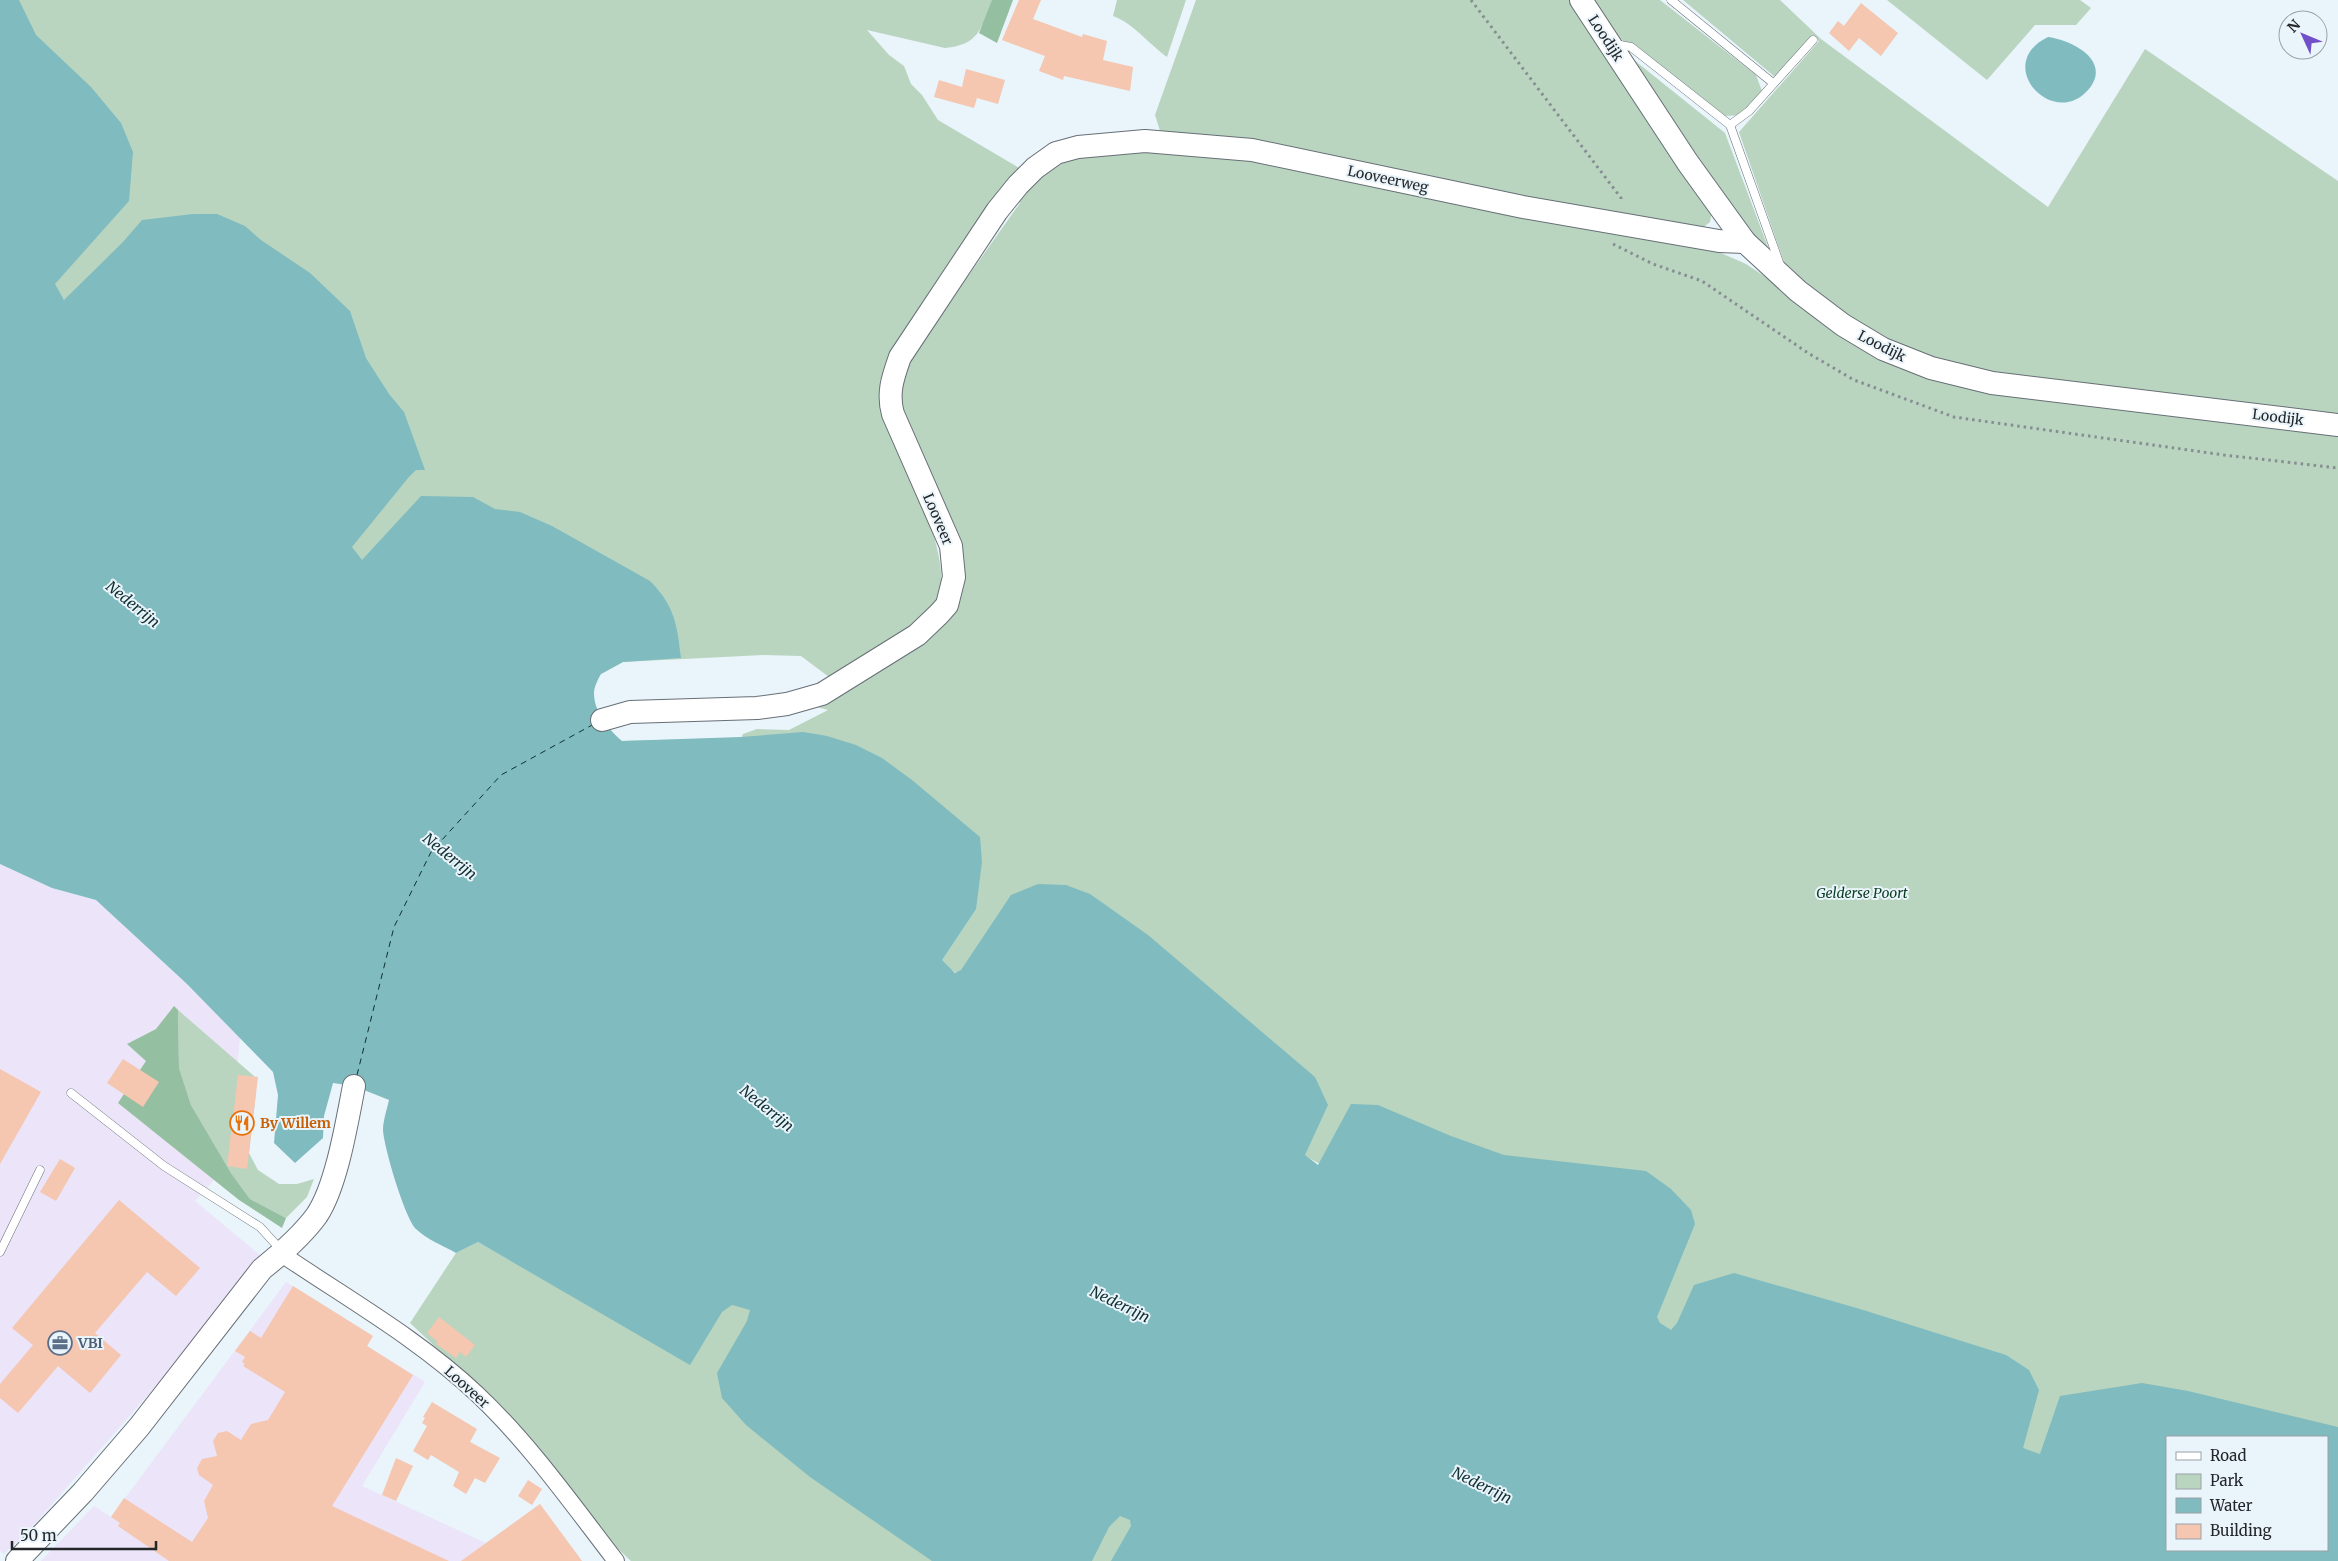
<svg xmlns="http://www.w3.org/2000/svg" width="2338" height="1561" font-family="Merriweather,serif">
<style>
.industrial{fill:#ece4f9}
.green{fill:#b9d5c0}
.forest{fill:#95bfa1}
.water{fill:#7fbbbf;fill-rule:evenodd}
.lines{fill:none;stroke-linecap:round;stroke-linejoin:round}
.ferry{stroke:#103032;stroke-width:1;stroke-dasharray:6 5;stroke-linecap:butt}
.building{fill:#f5c6b0}
.lane-casing{stroke:#676f76;stroke-width:9}
.street-casing{stroke:#676f76;stroke-width:18}
.secondary-casing{stroke:#676f76;stroke-width:24}
.path{stroke:#878e92;stroke-width:3;stroke-dasharray:2.5 4;stroke-linecap:butt}
.lane{stroke:#fff;stroke-width:8}
.street{stroke:#fff;stroke-width:16}
.secondary{stroke:#fff;stroke-width:22}
.labels{text-anchor:middle;dominant-baseline:central;stroke-width:4;stroke-linejoin:round;paint-order:stroke}
.street-label{font-size:14px;fill:#232729;stroke:#eaf4fb}
.park-label{font-size:14px;font-style:italic;fill:#0b3e21;stroke:#eaf4fb}
.food-label{font-size:14px;font-weight:bold;fill:#c56008;stroke:#eaf4fb;text-anchor:start}
.service-label{font-size:14px;font-weight:bold;fill:#4e5e75;stroke:#eaf4fb;text-anchor:start}
.water-label{font-size:15px;font-style:italic;fill:#103032;stroke:#eaf4fb}
</style>
<rect width="100%" height="100%" fill="#eaf4fb"/>
<!-- industrial -->
<g class="industrial">
<polygon points="0,864 52,888 96,900 187,984 240,1038 227,1166 195,1201 260,1255 161,1380 26,1534 4,1554 0,1551"/>
<polygon points="286,1282 373,1336 367,1346 425,1382 362,1486 486,1543 540,1504 582,1561 41,1561 94,1506 111,1517"/>
</g>
<!-- green -->
<g class="green">
<path d="M0 0H993C981 28 979 45 945 48L867 30 889 55 904 66 911 84 922 95 938 120 1021 169 897 344C884 365 877 381 881 405 898 447 960 565 936 605 924 624 852 663 829 677L801 656 763 655 623 662 601 674 361 560 66 301 0 246Z"/>
<path d="M1117 0H1186L1167 57C1149 44 1133 23 1113 16Z"/>
<polygon points="1196,0 1569,0 1712,211 1710,222 1700,230 1161,134 1155,115"/>
<polygon points="1587,0 1660,0 1756,75 1762,91 1743,115 1725,116 1610,31"/>
<polygon points="1683,0 1780,0 1821,39 2048,207 2145,49 2338,181 2338,416 1951,367 1904,348 1852,322 1786,268 1739,132 1819,41 1813,36 1775,77"/>
<polygon points="1887,0 2080,0 2091,8 2076,25 2035,25 1987,80"/>
<polygon points="1624,52 1725,133 1771,255 1765,255"/>
<polygon points="1124,150 1243,156 1608,233 1721,253 1746,264 1883,355 2338,433 2338,1556 2327,1550 2327,1437 2167,1437 2167,1499 1666,1329 1320,1164 953,971 620,741 741,738 743,734 757,729 789,730 828,710 813,706 956,597 898,397 900,372 1020,203 1017,200 1050,168 1073,158"/>
<polygon points="178,1010 254,1076 256,1092 249,1153 258,1170 279,1184 297,1184 314,1179 307,1197 286,1218 250,1199 231,1173 191,1105 179,1068"/>
<polygon points="624,1236 1228,1561 631,1561 602,1534 573,1492 516,1423 410,1323 456,1253 478,1242 582,1301"/>
</g>
<!-- forest -->
<g class="forest">
<polygon points="992,0 1013,0 997,43 979,33"/>
<polygon points="174,1006 178,1010 179,1068 191,1105 231,1173 250,1199 286,1218 282,1228 239,1200 118,1103 146,1061 127,1044 156,1029"/>
</g>
<!-- water -->
<g class="water">
<path d="M0 0H19L36 35 91 87 121 123 133 152 129 201 55 284 64 300 123 242 142 220 193 214H217L245 226 261 240 310 273 350 311 366 358 389 394 404 412 425 470H416L408 478 352 547 362 560 421 496 473 497 495 509 520 512 552 526 650 581C675 606 677 625 681 658L623 662 601 674C598 679 594 687 594 693 594 712 608 729 622 741L741 737 803 732 827 736 856 745 882 758 912 780 980 837 982 862 976 909 942 960 955 973 961 970 1011 895 1038 884 1066 885 1090 894 1148 935 1315 1077 1328 1105 1305 1155 1318 1165 1351 1104 1378 1105 1451 1136 1504 1155 1646 1171 1671 1189 1691 1210 1695 1224 1657 1317 1660 1323 1671 1330 1677 1323 1694 1285 1734 1273 1860 1309 2006 1355 2029 1370 2039 1390 2023 1448 2040 1454 2060 1396 2142 1383 2188 1391 2338 1427V1561H1111L1131 1526 1130 1520 1120 1516 1109 1527 1092 1561H932L810 1477 746 1425 722 1398 717 1373 747 1321 750 1310 732 1305 722 1312 690 1365 478 1242 456 1253C444 1246 426 1239 416 1229 405 1218 384 1148 383 1130 383 1121 387 1109 389 1100L354 1086 333 1083 324 1116 323 1138 295 1163 274 1143 278 1095 273 1072 187 984 96 900 52 888 0 864ZM2167 1437H2327V1550H2167Z"/>
<path d="M2048 37C2072 40 2113 61 2088 90 2053 130 1992 64 2048 37Z"/>
</g>
<g class="lines">
<!-- ferry -->
<polyline class="ferry" points="357,1075 394,927 431,852 501,775 594,724"/>
</g>
<!-- building -->
<g class="building">
<polygon points="1019,0 1041,0 1033,19 1082,37 1083,34 1107,41 1103,60 1133,67 1130,91 1064,76 1063,80 1039,71 1045,56 1002,40"/>
<polygon points="1861,3 1898,33 1881,56 1859,38 1849,51 1829,33 1838,21 1844,26"/>
<polygon points="966,69 1005,80 998,104 977,98 974,108 934,97 939,80 962,87"/>
<polygon points="123,1059 159,1082 143,1107 107,1083"/>
<polygon points="0,1069 41,1092 0,1164"/>
<polygon points="238,1075 258,1077 247,1169 227,1166"/>
<polygon points="60,1159 75,1168 56,1201 40,1192"/>
<polygon points="119,1200 200,1268 176,1296 147,1272 95,1333 121,1355 90,1393 58,1366 18,1413 0,1398 0,1384 33,1345 12,1328"/>
<polygon points="293,1286 373,1336 367,1346 413,1375 332,1506 449,1561 169,1561 118,1526 120,1523 111,1517 124,1498 192,1542 208,1518 204,1501 213,1485 199,1475 197,1468 202,1459 217,1456 213,1441 218,1433 227,1431 241,1440 251,1424 268,1420 285,1392 243,1366 245,1364 242,1362 245,1357 235,1351 250,1331 261,1338"/>
<polygon points="439,1317 475,1345 466,1357 460,1352 456,1358 436,1344 438,1342 427,1333"/>
<polygon points="432,1402 477,1429 470,1442 500,1458 485,1483 475,1478 466,1494 453,1486 459,1472 431,1455 428,1460 413,1451 427,1426 422,1423 425,1418 423,1417"/>
<polygon points="396,1458 413,1466 396,1501 382,1495"/>
<polygon points="528,1480 542,1489 532,1505 518,1496"/>
<polygon points="540,1504 582,1561 461,1561 486,1543"/>
</g>
<g class="lines">
<!-- lane casing -->
<g class="lane-casing">
<g id="lane">
<polyline points="1671,0 1773,83"/>
<polyline points="1615,44 1631,47 1730,125 1780,265"/>
<polyline points="1730,125 1749,111 1813,40"/>
<polyline points="71,1093 164,1166 260,1227 281,1250"/>
<polyline points="0,1252 40,1170"/>
</g>
</g>
<!-- street casing -->
<g class="street-casing">
<path id="street" d="M283 1252 289 1259C353 1302 421 1341 477 1394 530 1444 572 1504 616 1561"/>
</g>
<!-- secondary casing -->
<g class="secondary-casing">
<g id="secondary">
<polyline points="1581,0 1688,163 1745,242 1798,291 1843,325 1883,349 1931,368 1992,383 2338,425"/>
<path d="M602 720 630 712 757 708 787 704 822 694 917 635 939 614 947 605 954 577 951 546 893 414C887 393 893 377 900 357L997 211 1018 185 1035 168 1056 153 1078 147 1145 141 1252 150 1523 207 1719 241 1745 242"/>
<path d="M17 1561 83 1492 139 1427 262 1269C282 1253 302 1236 317 1215 337 1185 347 1121 354 1086"/>
</g>
</g>
<!-- path -->
<g class="path">
<polyline points="1471,0 1621,198 1621,203"/>
<polyline points="1613,244 1653,264 1702,281 1808,353 1854,380 1954,417 2224,455 2338,468"/>
</g>
<!-- lane -->
<use href="#lane" class="lane"/>
<!-- street -->
<use href="#street" class="street"/>
<!-- secondary -->
<use href="#secondary" class="secondary"/>
</g>
<!-- icons -->
<defs>
<g id="restaurant-ring" transform="scale(1.25)"><circle r="9.5" fill="#eaf4fb" stroke="#e8710a" stroke-width="1.5"/><path d="M-5-6h1v4h1v-4h1v4h1v-4h1v5L-1.5 .5V6h-2V.5L-5-1ZM5-6V6H3V1.5H1.5Q1.5-4 5-6Z" fill="#e8710a"/></g>
<g id="office-ring" transform="scale(1.25)"><circle r="9.5" fill="#eaf4fb" stroke="#5c6f8a" stroke-width="1.5"/><path d="M-6-3h4V-5.5h4V-3h4V5H-6ZM-1-4.5V-3h2v-1.5ZM-6 0V1H6V0Z" fill="#5c6f8a"/></g>
</defs>
<g fill-rule="evenodd">
<use href="#restaurant-ring" x="242" y="1123"/>
<use href="#office-ring" x="60" y="1343"/>
</g>
<g class="labels">
<!-- street labels -->
<g class="street-label">
<text transform="translate(1606 38) rotate(57)">Loodijk</text>
<text transform="translate(1388 179) rotate(12)">Looveerweg</text>
<text transform="translate(1882 346) rotate(27)">Loodijk</text>
<text transform="translate(2278 417) rotate(7)">Loodijk</text>
<text transform="translate(938 519) rotate(67)">Looveer</text>
<text transform="translate(467 1387) rotate(42)">Looveer</text>
</g>
<!-- park labels -->
<g class="park-label">
<text x="1862" y="893">Gelderse Poort</text>
</g>
<!-- food labels -->
<g class="food-label">
<text x="260" y="1123">By Willem</text>
</g>
<!-- service labels -->
<g class="service-label">
<text x="78" y="1343">VBI</text>
</g>
<!-- water labels -->
<g class="water-label">
<text transform="translate(133 604) rotate(39)">Nederrijn</text>
<text transform="translate(450 856) rotate(39)">Nederrijn</text>
<text transform="translate(767 1108) rotate(39)">Nederrijn</text>
<text transform="translate(1120 1304) rotate(26)">Nederrijn</text>
<text transform="translate(1482 1485) rotate(26)">Nederrijn</text>
</g>
</g>
<!-- legend -->
<rect x="2166" y="1436" width="162" height="115" fill="#eaf4fb" stroke="#9aa2a7"/>
<rect x="2176" y="1452" width="25" height="8" fill="#ffffff" stroke="#9aa2a7"/>
<text x="2210" y="1461" font-size="15" fill="#232729">Road</text>
<rect x="2176" y="1474" width="25" height="15" fill="#b9d5c0" stroke="#9aa2a7"/>
<text x="2210" y="1486" font-size="15" fill="#232729">Park</text>
<rect x="2176" y="1498" width="25" height="15" fill="#7fbbbf" stroke="#9aa2a7"/>
<text x="2210" y="1511" font-size="15" fill="#232729">Water</text>
<rect x="2176" y="1524" width="25" height="15" fill="#f5c6b0" stroke="#9aa2a7"/>
<text x="2210" y="1536" font-size="15" fill="#232729">Building</text>
<!-- north arrow -->
<g transform="translate(2303 35) rotate(314)"><circle r="24" fill="#eaf4fb" stroke="#9aa2a7"/>
<path d="M0-4L9 19L0 12L-9 19Z" fill="#714fc9"/>
<text y="-8" font-size="14" font-weight="bold" text-anchor="middle" fill="#232729">N</text>
</g>
<!-- scale -->
<path d="M12 1541v8h144v-8" fill="none" stroke="#232729" stroke-width="2.5"/>
<text x="20" y="1541" font-size="15" fill="#232729" stroke="#eaf4fb" stroke-width="4" paint-order="stroke">50 m</text>
</svg>
